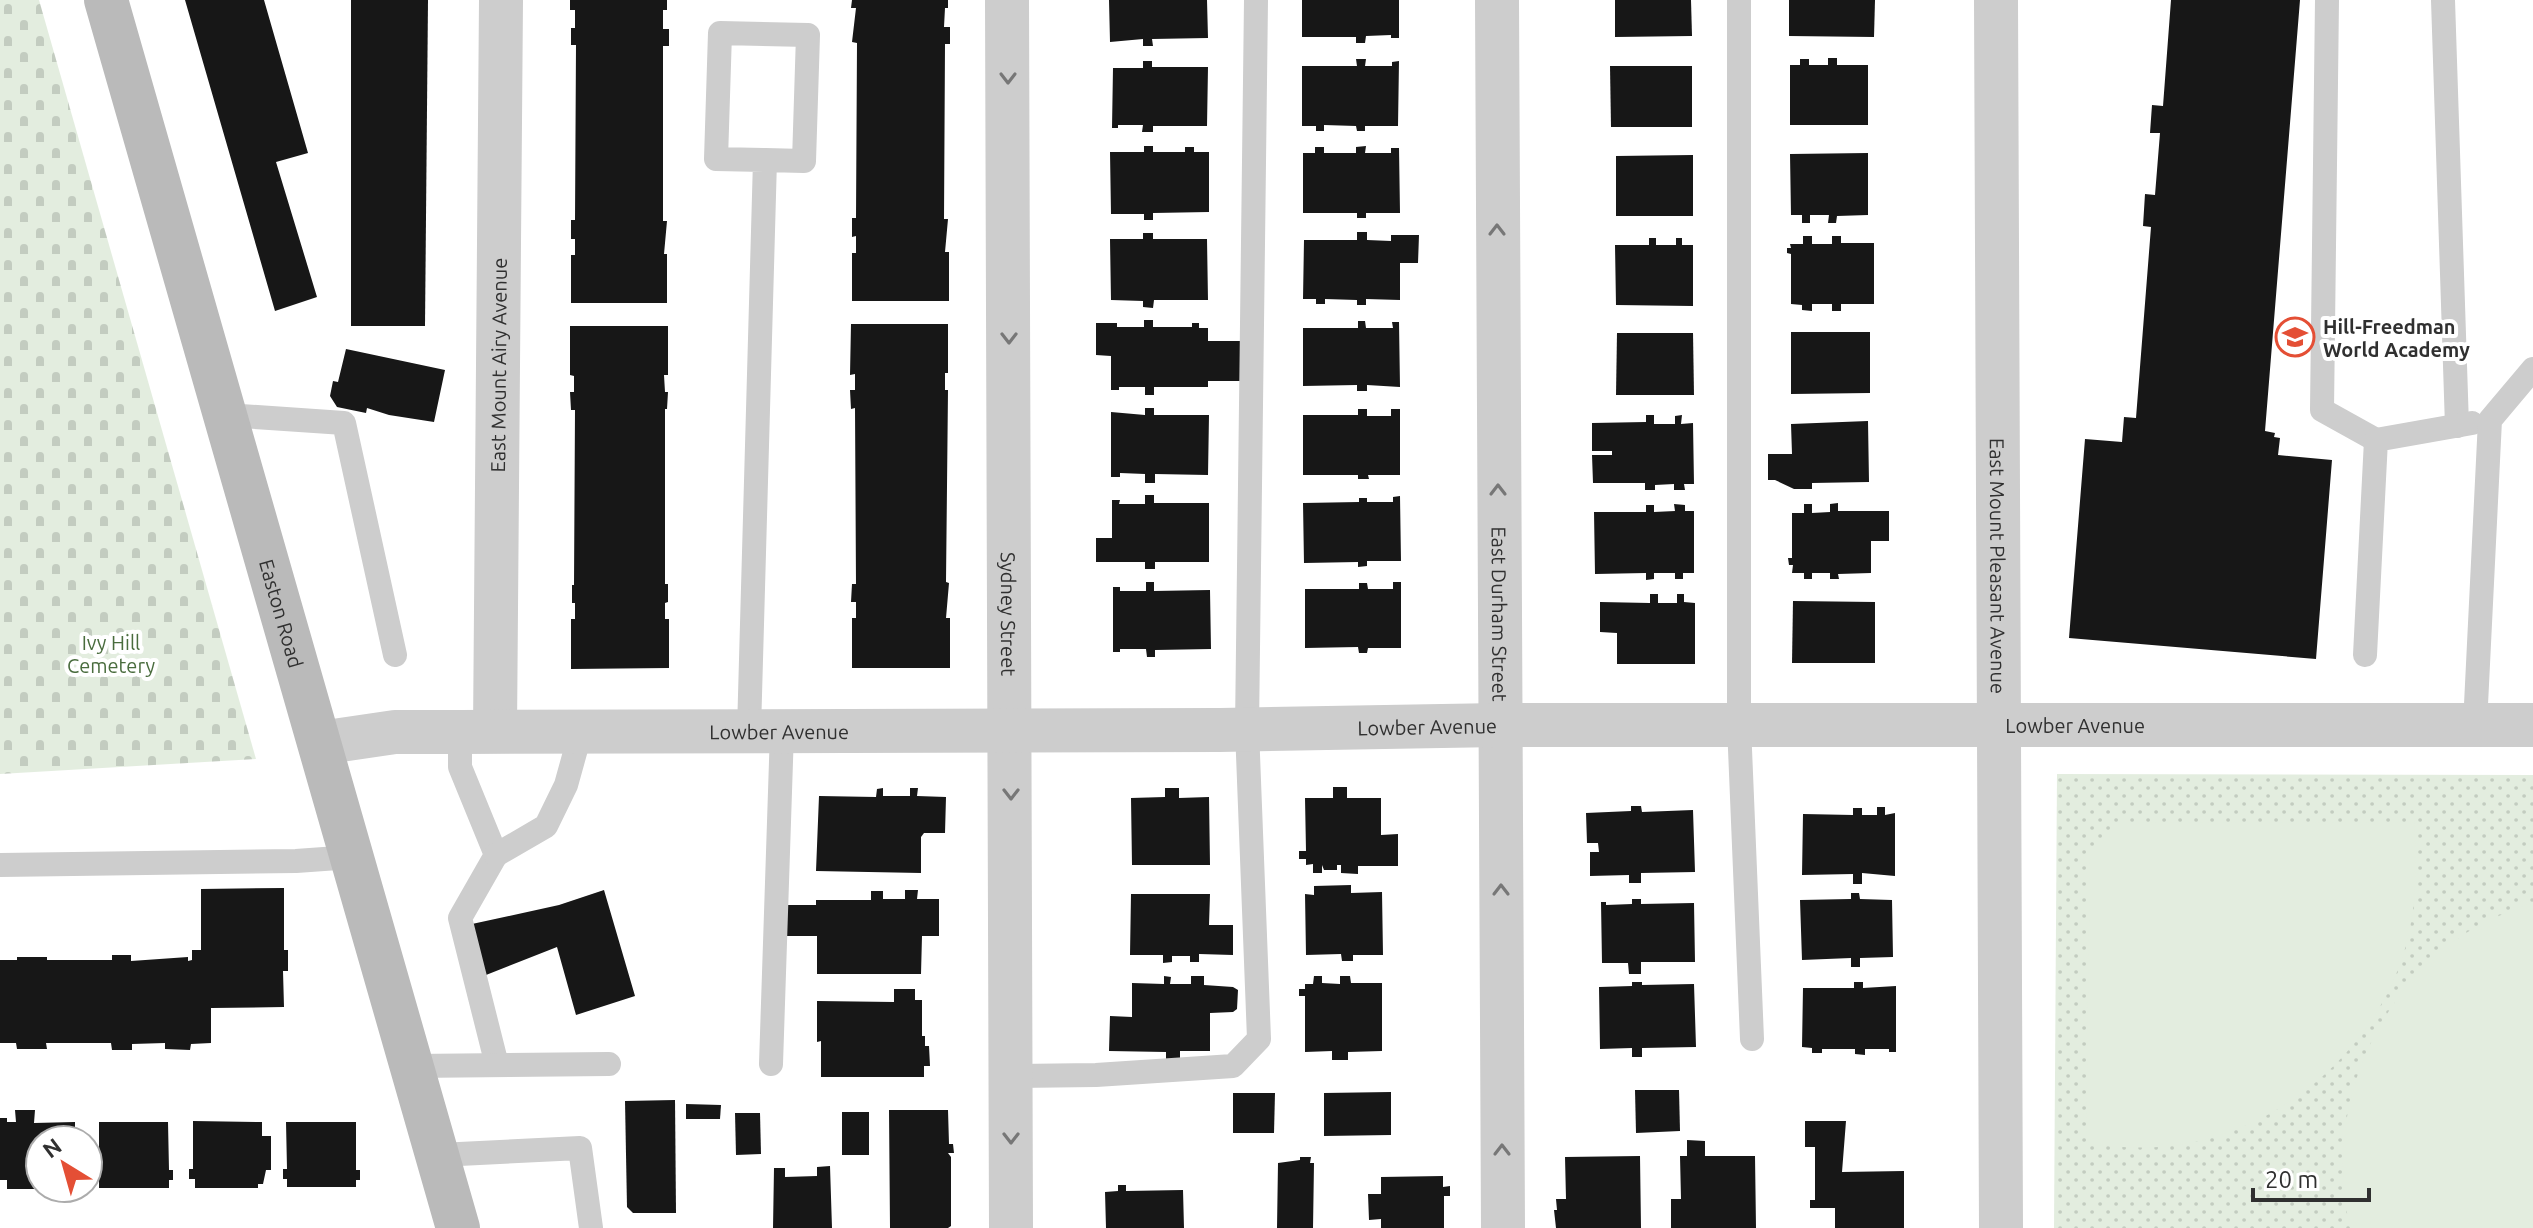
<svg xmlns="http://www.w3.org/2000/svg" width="2533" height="1228" font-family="Ubuntu,sans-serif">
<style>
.grass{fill:url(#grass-dots)}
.cemetery{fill:url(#cemetery-stones)}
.pitch{fill:#e3eddf}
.building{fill:#171717}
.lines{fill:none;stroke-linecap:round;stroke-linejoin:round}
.lane{stroke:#cdcdcd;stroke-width:24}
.street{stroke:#cdcdcd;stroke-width:44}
.secondary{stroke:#bababa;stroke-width:44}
.oneway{stroke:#777}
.labels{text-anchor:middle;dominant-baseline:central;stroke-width:8;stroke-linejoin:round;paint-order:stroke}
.poi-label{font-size:20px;font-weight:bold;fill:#303030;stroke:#fff;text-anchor:start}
.street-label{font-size:20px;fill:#303030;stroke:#fff}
.park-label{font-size:20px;fill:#496c3d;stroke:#fff}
</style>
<defs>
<pattern id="grass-dots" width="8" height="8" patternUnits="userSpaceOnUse" patternTransform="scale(2)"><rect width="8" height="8" fill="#e3eddf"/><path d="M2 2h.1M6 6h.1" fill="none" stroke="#c3ccc0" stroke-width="1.8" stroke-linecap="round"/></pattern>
<pattern id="cemetery-stones" width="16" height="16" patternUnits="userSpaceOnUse" patternTransform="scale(2)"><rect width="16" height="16" fill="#e3eddf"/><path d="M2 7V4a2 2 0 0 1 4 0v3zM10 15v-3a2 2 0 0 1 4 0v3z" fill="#c3ccc0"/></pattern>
</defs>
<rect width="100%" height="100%" fill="#fff"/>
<!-- grass -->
<polygon class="grass" points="2057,774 2533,775 2533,1228 2054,1228"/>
<!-- cemetery -->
<polygon class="cemetery" points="0,0 39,0 256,759 0,774"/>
<!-- pitch -->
<g class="pitch">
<path d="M2414 822C2417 861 2417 899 2408 937 2385 1037 2295 1121 2195 1142 2159 1150 2123 1148 2086 1144L2090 856 2123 823Z"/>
<path d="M2533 902V1228H2350C2324 1116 2370 997 2466 933 2487 920 2510 911 2533 902Z"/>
</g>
<!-- building -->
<g class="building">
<polygon points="185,0 264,0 308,153 276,162 317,297 275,311"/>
<polygon points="351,0 428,0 425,326 351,326"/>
<polygon points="570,0 667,0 667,10 663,10 663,29 669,29 669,46 663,46 663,221 667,221 664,254 667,254 667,303 571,303 571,255 575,255 575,239 571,239 571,220 575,220 576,45 571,45 571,28 575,28 575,10 570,10"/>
<polygon points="852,0 948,0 948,8 945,8 944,27 950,27 950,44 945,44 944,219 948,219 945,252 949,252 949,301 852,301 852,253 856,253 856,236 852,237 852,218 856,218 857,43 852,42 856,8 851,8"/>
<polygon points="1109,0 1207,0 1208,38 1152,39 1153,46 1143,46 1143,39 1110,42"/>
<polygon points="1302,0 1399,0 1399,38 1391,38 1391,35 1366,36 1365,43 1356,43 1356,37 1302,37"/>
<polygon points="1615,0 1691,0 1692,36 1615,37"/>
<polygon points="1789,0 1875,0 1874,37 1789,36"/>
<polygon points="2171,0 2300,0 2265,431 2275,433 2274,437 2280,438 2278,455 2332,460 2316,659 2069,638 2085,439 2122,442 2124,417 2136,418 2151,227 2143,226 2145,194 2155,195 2160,133 2150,133 2152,105 2163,106"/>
<polygon points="1828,58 1837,58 1837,65 1868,65 1868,125 1790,125 1790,65 1800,65 1800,59 1809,59 1809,65 1828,65"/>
<polygon points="1356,59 1366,59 1365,66 1392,66 1392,62 1399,61 1398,126 1365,126 1365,131 1357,131 1356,126 1324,125 1324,131 1316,131 1316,126 1302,126 1302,66 1357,66"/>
<polygon points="1143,61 1152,61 1152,67 1208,67 1207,126 1153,126 1153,132 1142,132 1143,125 1118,125 1118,128 1112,128 1113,68 1143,68"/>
<polygon points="1610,66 1692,66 1692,127 1611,127"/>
<polygon points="1144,146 1153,146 1153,152 1185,152 1185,147 1194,147 1194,152 1209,152 1209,212 1153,213 1153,220 1144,220 1144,214 1111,214 1110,152 1144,152"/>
<polygon points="1366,146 1365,153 1391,153 1391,148 1399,148 1400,213 1366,213 1366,218 1357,218 1357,213 1303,213 1303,153 1315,153 1315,147 1324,147 1324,153 1356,153 1356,147"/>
<polygon points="1868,153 1868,215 1837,216 1836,223 1828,223 1829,215 1810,215 1810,223 1802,223 1802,215 1791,215 1790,154"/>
<polygon points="1693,155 1693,216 1616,216 1616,156"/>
<polygon points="1357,232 1367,232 1367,240 1391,241 1391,235 1419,235 1418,263 1400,263 1400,300 1366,299 1366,305 1357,305 1357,300 1325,299 1325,304 1316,304 1316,299 1303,299 1304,240 1357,240"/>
<polygon points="1143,233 1153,233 1153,239 1207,239 1208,300 1154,300 1153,308 1143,307 1143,301 1111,300 1110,239 1143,239"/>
<polygon points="1803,236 1812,236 1812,244 1832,244 1832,236 1841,236 1841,243 1874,243 1874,304 1841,304 1841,311 1832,311 1832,304 1812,304 1812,311 1802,310 1802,305 1791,304 1791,254 1787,253 1787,248 1791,248 1790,244 1803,244"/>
<polygon points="1649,238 1656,238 1656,245 1676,245 1676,238 1682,238 1682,245 1693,245 1693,306 1616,305 1615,245 1649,245"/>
<polygon points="1144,320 1153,320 1153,327 1192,327 1192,323 1199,323 1199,328 1208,328 1208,341 1242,341 1243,381 1208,381 1208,387 1154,387 1154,395 1145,395 1145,387 1119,387 1119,390 1111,390 1111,356 1096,355 1096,323 1117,323 1117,327 1144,327"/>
<polygon points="1358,321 1365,321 1366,328 1393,328 1392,322 1399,322 1400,387 1367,385 1367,391 1357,391 1357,385 1303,386 1303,328 1358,328"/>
<polygon points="851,324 948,324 948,373 945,373 945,390 948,390 946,582 949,583 946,618 950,618 950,668 852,668 852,618 856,618 856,602 851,602 852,584 856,584 855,408 851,409 850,390 855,390 855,374 850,375"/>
<polygon points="570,326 668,326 668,375 664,375 665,392 668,392 667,409 665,409 665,584 668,584 668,602 665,603 665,619 669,619 669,668 571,669 571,619 575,619 575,603 572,603 572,585 574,585 575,410 571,410 570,392 574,392 574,376 570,375"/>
<polygon points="1791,332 1870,332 1870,393 1791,394"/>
<polygon points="1617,333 1693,333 1694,395 1616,395"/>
<polygon points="346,349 445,370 434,422 389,415 367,408 366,413 337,407 330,396 333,381 338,382"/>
<polygon points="1145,408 1154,408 1154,415 1209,415 1208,475 1155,474 1155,483 1145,483 1145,474 1120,473 1120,477 1111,477 1111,412 1145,415"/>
<polygon points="1358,409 1367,409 1367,416 1391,416 1391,409 1400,409 1400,475 1368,475 1369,479 1358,479 1358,475 1303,475 1303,415 1358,415"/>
<polygon points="1646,415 1654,415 1654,424 1675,424 1675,416 1682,415 1681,424 1693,423 1694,484 1684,484 1685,490 1674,490 1674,484 1655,485 1655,490 1645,490 1645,483 1593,483 1592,455 1612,455 1612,451 1592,451 1592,423 1646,422"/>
<polygon points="1868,421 1869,482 1812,483 1812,489 1794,489 1775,480 1768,480 1768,454 1792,454 1791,424"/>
<polygon points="1145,495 1154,495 1154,503 1209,503 1209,562 1155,562 1155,569 1145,569 1145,562 1096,562 1096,538 1112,538 1112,500 1120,500 1119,504 1145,504"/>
<polygon points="1400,496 1401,561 1367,561 1367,566 1358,567 1358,562 1304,563 1303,503 1359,502 1359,498 1367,498 1367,502 1393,502 1393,497"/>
<polygon points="1838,503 1838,511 1889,511 1889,541 1871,541 1871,573 1838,574 1839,579 1830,579 1830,573 1812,573 1812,579 1804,579 1804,573 1792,573 1793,565 1789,565 1788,558 1792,558 1792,513 1804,513 1804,504 1812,504 1812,513 1830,512 1830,504"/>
<polygon points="1674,504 1685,505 1685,511 1694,511 1694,573 1683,573 1683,579 1675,579 1675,573 1654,573 1654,579 1646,580 1646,573 1595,574 1594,512 1646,512 1646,505 1654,505 1654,512 1675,511"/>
<polygon points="1146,582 1154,582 1154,591 1210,590 1211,649 1155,650 1155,657 1147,657 1146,649 1120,649 1120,652 1113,652 1113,587 1120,587 1120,591 1146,591"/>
<polygon points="1393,582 1401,582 1401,648 1368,648 1367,653 1359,653 1358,647 1305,648 1305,589 1359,589 1359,583 1367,583 1368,589 1393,589"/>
<polygon points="1650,594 1658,594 1658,603 1677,603 1677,594 1684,594 1684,602 1695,603 1695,664 1617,664 1617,633 1600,632 1600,602 1650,603"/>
<polygon points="1793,601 1875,602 1875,663 1792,663"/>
<polygon points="1333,787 1347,787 1347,798 1381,798 1381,835 1398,834 1398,866 1358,866 1358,874 1341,873 1341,865 1337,865 1337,870 1324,870 1322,865 1322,873 1313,873 1313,864 1306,865 1306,859 1299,859 1299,851 1306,851 1305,798 1333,798"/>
<polygon points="883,788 883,796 910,796 910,788 918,788 917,796 946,797 945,833 924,833 921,837 921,873 816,871 819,796 876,797 877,789"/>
<polygon points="1165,788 1179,788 1179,798 1209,797 1210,865 1132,865 1131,798 1165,797"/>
<polygon points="1631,806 1641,806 1642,812 1693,810 1695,872 1641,873 1641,883 1629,883 1629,875 1590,876 1590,852 1599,852 1598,843 1587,843 1586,813 1631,811"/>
<polygon points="1877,807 1885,807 1885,815 1895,813 1895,876 1862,873 1862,884 1853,884 1853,874 1802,875 1803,814 1853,815 1853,808 1862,808 1862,815 1877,815"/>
<polygon points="1351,885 1351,893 1382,892 1383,955 1353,955 1353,961 1342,961 1341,954 1306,955 1305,894 1314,895 1314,886"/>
<polygon points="284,888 284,950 288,950 288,971 283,971 284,1007 211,1008 211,1043 191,1044 190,1050 165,1049 165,1043 132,1044 132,1050 112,1050 111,1043 46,1043 47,1049 17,1049 16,1043 0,1043 0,960 17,960 17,957 47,957 47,960 112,960 112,955 131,955 131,961 188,957 188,961 192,960 192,950 201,950 201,889"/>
<polygon points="604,890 635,996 576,1015 557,947 486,975 472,924 559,905"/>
<polygon points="905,890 918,890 917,899 939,899 939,936 922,936 921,974 817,974 817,936 786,936 786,905 816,905 816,900 871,900 871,891 883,891 883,899 905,899"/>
<polygon points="1851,893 1859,893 1860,899 1892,900 1893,957 1860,958 1860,967 1851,967 1851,958 1802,960 1800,900 1851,899"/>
<polygon points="1131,894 1210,894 1209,925 1233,925 1233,955 1199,954 1199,962 1190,962 1190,956 1172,956 1172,962 1163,963 1163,955 1130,955"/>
<polygon points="1632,899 1641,899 1641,904 1694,903 1695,962 1641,962 1641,974 1629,974 1628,963 1602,963 1601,902 1606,902 1606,905 1632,904"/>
<polygon points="1164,976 1171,977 1170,984 1191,984 1191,976 1204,976 1204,985 1233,987 1238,990 1237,1009 1233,1012 1210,1013 1210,1051 1180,1051 1180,1064 1166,1064 1166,1052 1109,1051 1110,1016 1132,1017 1132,983 1164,984"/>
<polygon points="1314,976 1322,976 1322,983 1340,984 1340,976 1350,976 1351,983 1382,983 1382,1051 1348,1052 1348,1060 1332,1060 1332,1051 1305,1052 1305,996 1299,996 1299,989 1305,989 1305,984 1313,984"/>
<polygon points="1632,982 1642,982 1642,985 1694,984 1696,1047 1642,1048 1642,1057 1632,1057 1632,1048 1600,1049 1599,987 1632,986"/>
<polygon points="1854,982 1863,982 1863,988 1896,986 1896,1052 1889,1052 1889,1049 1865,1049 1865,1055 1855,1054 1855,1049 1822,1049 1822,1053 1812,1053 1812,1048 1802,1047 1803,988 1854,988"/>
<polygon points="894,989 915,989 915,1000 922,1000 922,1036 925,1036 925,1046 929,1046 930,1066 924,1066 924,1077 821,1077 821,1041 817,1042 817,1001 894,1002"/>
<polygon points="1635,1090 1679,1090 1680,1131 1636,1133"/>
<polygon points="1391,1092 1391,1135 1324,1136 1324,1093"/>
<polygon points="1233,1093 1275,1093 1274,1133 1233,1133"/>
<polygon points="675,1100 676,1213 633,1213 627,1207 625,1101"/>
<polygon points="686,1104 721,1105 720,1119 686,1119"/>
<polygon points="15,1110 35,1110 34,1123 75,1122 75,1140 40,1140 40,1189 7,1189 7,1180 0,1180 0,1118 7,1118 7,1122 16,1122"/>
<polygon points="889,1110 948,1110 949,1144 953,1144 954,1153 948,1153 951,1157 951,1226 948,1228 890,1228"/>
<rect x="842" y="1112" width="27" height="43"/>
<polygon points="735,1113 760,1113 761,1154 736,1155"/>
<polygon points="193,1121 262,1122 262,1136 271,1136 271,1170 266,1170 263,1184 258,1184 258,1188 195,1188 195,1179 189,1179 189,1169 193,1169"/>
<polygon points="1805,1121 1846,1121 1842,1172 1904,1171 1904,1228 1835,1228 1835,1208 1810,1208 1810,1200 1815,1200 1815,1147 1805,1147"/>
<polygon points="99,1122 168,1122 169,1170 173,1170 173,1180 169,1180 169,1188 99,1188 99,1180 89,1180 89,1170 99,1170"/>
<polygon points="286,1122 356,1122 356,1170 360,1170 360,1180 356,1180 356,1187 287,1187 287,1179 283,1179 283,1169 287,1169"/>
<polygon points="1687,1140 1705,1141 1705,1156 1755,1156 1756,1228 1671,1228 1671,1199 1681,1199 1680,1156 1687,1156"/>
<polygon points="1640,1156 1641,1228 1556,1228 1554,1210 1557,1210 1556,1199 1566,1199 1565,1157"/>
<polygon points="1300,1157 1311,1157 1310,1163 1314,1163 1313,1228 1277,1228 1278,1163 1300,1160"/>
<polygon points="830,1166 832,1228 773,1228 774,1168 785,1168 785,1177 817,1176 817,1167"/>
<polygon points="1443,1176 1443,1187 1450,1186 1450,1196 1444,1196 1444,1228 1381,1228 1381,1219 1369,1220 1368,1194 1381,1194 1381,1177"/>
<polygon points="1118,1185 1126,1185 1126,1191 1183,1190 1184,1228 1106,1228 1105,1192 1118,1191"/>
</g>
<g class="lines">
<!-- lane -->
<g class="lane">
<polyline points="1739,0 1739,725 1752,1039"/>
<polyline points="2327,0 2322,410 2376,440"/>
<polyline points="2443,0 2457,426"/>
<polyline points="226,415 344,423 395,655"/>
<polyline points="2365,655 2376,440 2472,423"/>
<polyline points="2475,725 2490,420 2533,369"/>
<polyline points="749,731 765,160 804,161 808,35 720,33 716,159 765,160"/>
<polyline points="460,732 460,767 496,855 460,918 497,1065"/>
<polyline points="496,855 546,826 566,785 581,731"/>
<polyline points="0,865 296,861 352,857"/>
<polyline points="771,1064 782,731"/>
<polyline points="412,1066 609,1064"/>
<polyline points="1011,1076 1096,1075 1233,1066 1259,1039 1247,729 1256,0"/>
<polyline points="439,1155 580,1148 591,1228"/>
</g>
<!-- street -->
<g class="street">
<path id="s1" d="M1007 0 1011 1228"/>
<path id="s2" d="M1497 0 1503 1228"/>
<path id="s3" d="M1996 0 2001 1228"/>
<path id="s4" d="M495 731 501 0"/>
<path id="s5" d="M320 743 395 732H460L1220 730 1499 725H2533"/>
</g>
<!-- secondary -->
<path class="secondary" id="s6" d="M106 0 458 1228"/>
</g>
<!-- one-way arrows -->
<defs><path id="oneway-chevron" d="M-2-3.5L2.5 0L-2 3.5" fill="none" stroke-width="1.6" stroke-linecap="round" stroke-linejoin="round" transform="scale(2)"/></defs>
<g class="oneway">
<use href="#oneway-chevron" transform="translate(1008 78) rotate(90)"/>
<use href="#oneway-chevron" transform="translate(1497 230) rotate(-90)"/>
<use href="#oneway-chevron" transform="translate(1009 338) rotate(90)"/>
<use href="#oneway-chevron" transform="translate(1498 490) rotate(-90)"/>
<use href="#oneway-chevron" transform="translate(1011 794) rotate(90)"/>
<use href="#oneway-chevron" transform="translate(1501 890) rotate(-90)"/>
<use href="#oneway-chevron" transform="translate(1011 1138) rotate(90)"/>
<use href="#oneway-chevron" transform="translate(1502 1150) rotate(-90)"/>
</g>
<!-- icons -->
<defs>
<g id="school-ring" transform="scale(2)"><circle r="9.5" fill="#fff" stroke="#e44f35" stroke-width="1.5"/><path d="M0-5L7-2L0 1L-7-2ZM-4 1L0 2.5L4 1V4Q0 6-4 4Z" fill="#e44f35"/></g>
</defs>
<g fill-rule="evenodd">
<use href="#school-ring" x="2295" y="337"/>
</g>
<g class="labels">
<!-- poi labels -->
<g class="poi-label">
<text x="2323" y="326">Hill-Freedman<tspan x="2323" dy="23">World Academy</tspan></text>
</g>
<!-- street labels -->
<g class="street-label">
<text stroke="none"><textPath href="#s4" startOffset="366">East Mount Airy Avenue</textPath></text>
<text stroke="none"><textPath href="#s3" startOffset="566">East Mount Pleasant Avenue</textPath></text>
<text stroke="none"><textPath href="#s6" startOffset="638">Easton Road</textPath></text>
<text stroke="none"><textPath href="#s1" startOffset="614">Sydney Street</textPath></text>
<text stroke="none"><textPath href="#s2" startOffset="614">East Durham Street</textPath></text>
<text stroke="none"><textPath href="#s5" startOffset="1756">Lowber Avenue</textPath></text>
<text stroke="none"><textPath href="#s5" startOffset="1108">Lowber Avenue</textPath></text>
<text stroke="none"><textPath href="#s5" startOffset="460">Lowber Avenue</textPath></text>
</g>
<!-- park labels -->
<g class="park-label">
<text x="111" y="642">Ivy Hill<tspan x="111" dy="23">Cemetery</tspan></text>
</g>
</g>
<!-- north arrow -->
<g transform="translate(64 1164) rotate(323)"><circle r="38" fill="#ffffff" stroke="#acacac" stroke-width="2"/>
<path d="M0-6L14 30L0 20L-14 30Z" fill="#e44f35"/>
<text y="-12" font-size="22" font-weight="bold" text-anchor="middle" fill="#303030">N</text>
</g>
<!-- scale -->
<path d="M2253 1188v12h116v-12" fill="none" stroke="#303030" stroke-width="4"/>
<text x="2265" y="1188" font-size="24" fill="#303030" stroke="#ffffff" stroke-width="6" paint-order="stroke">20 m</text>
</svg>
